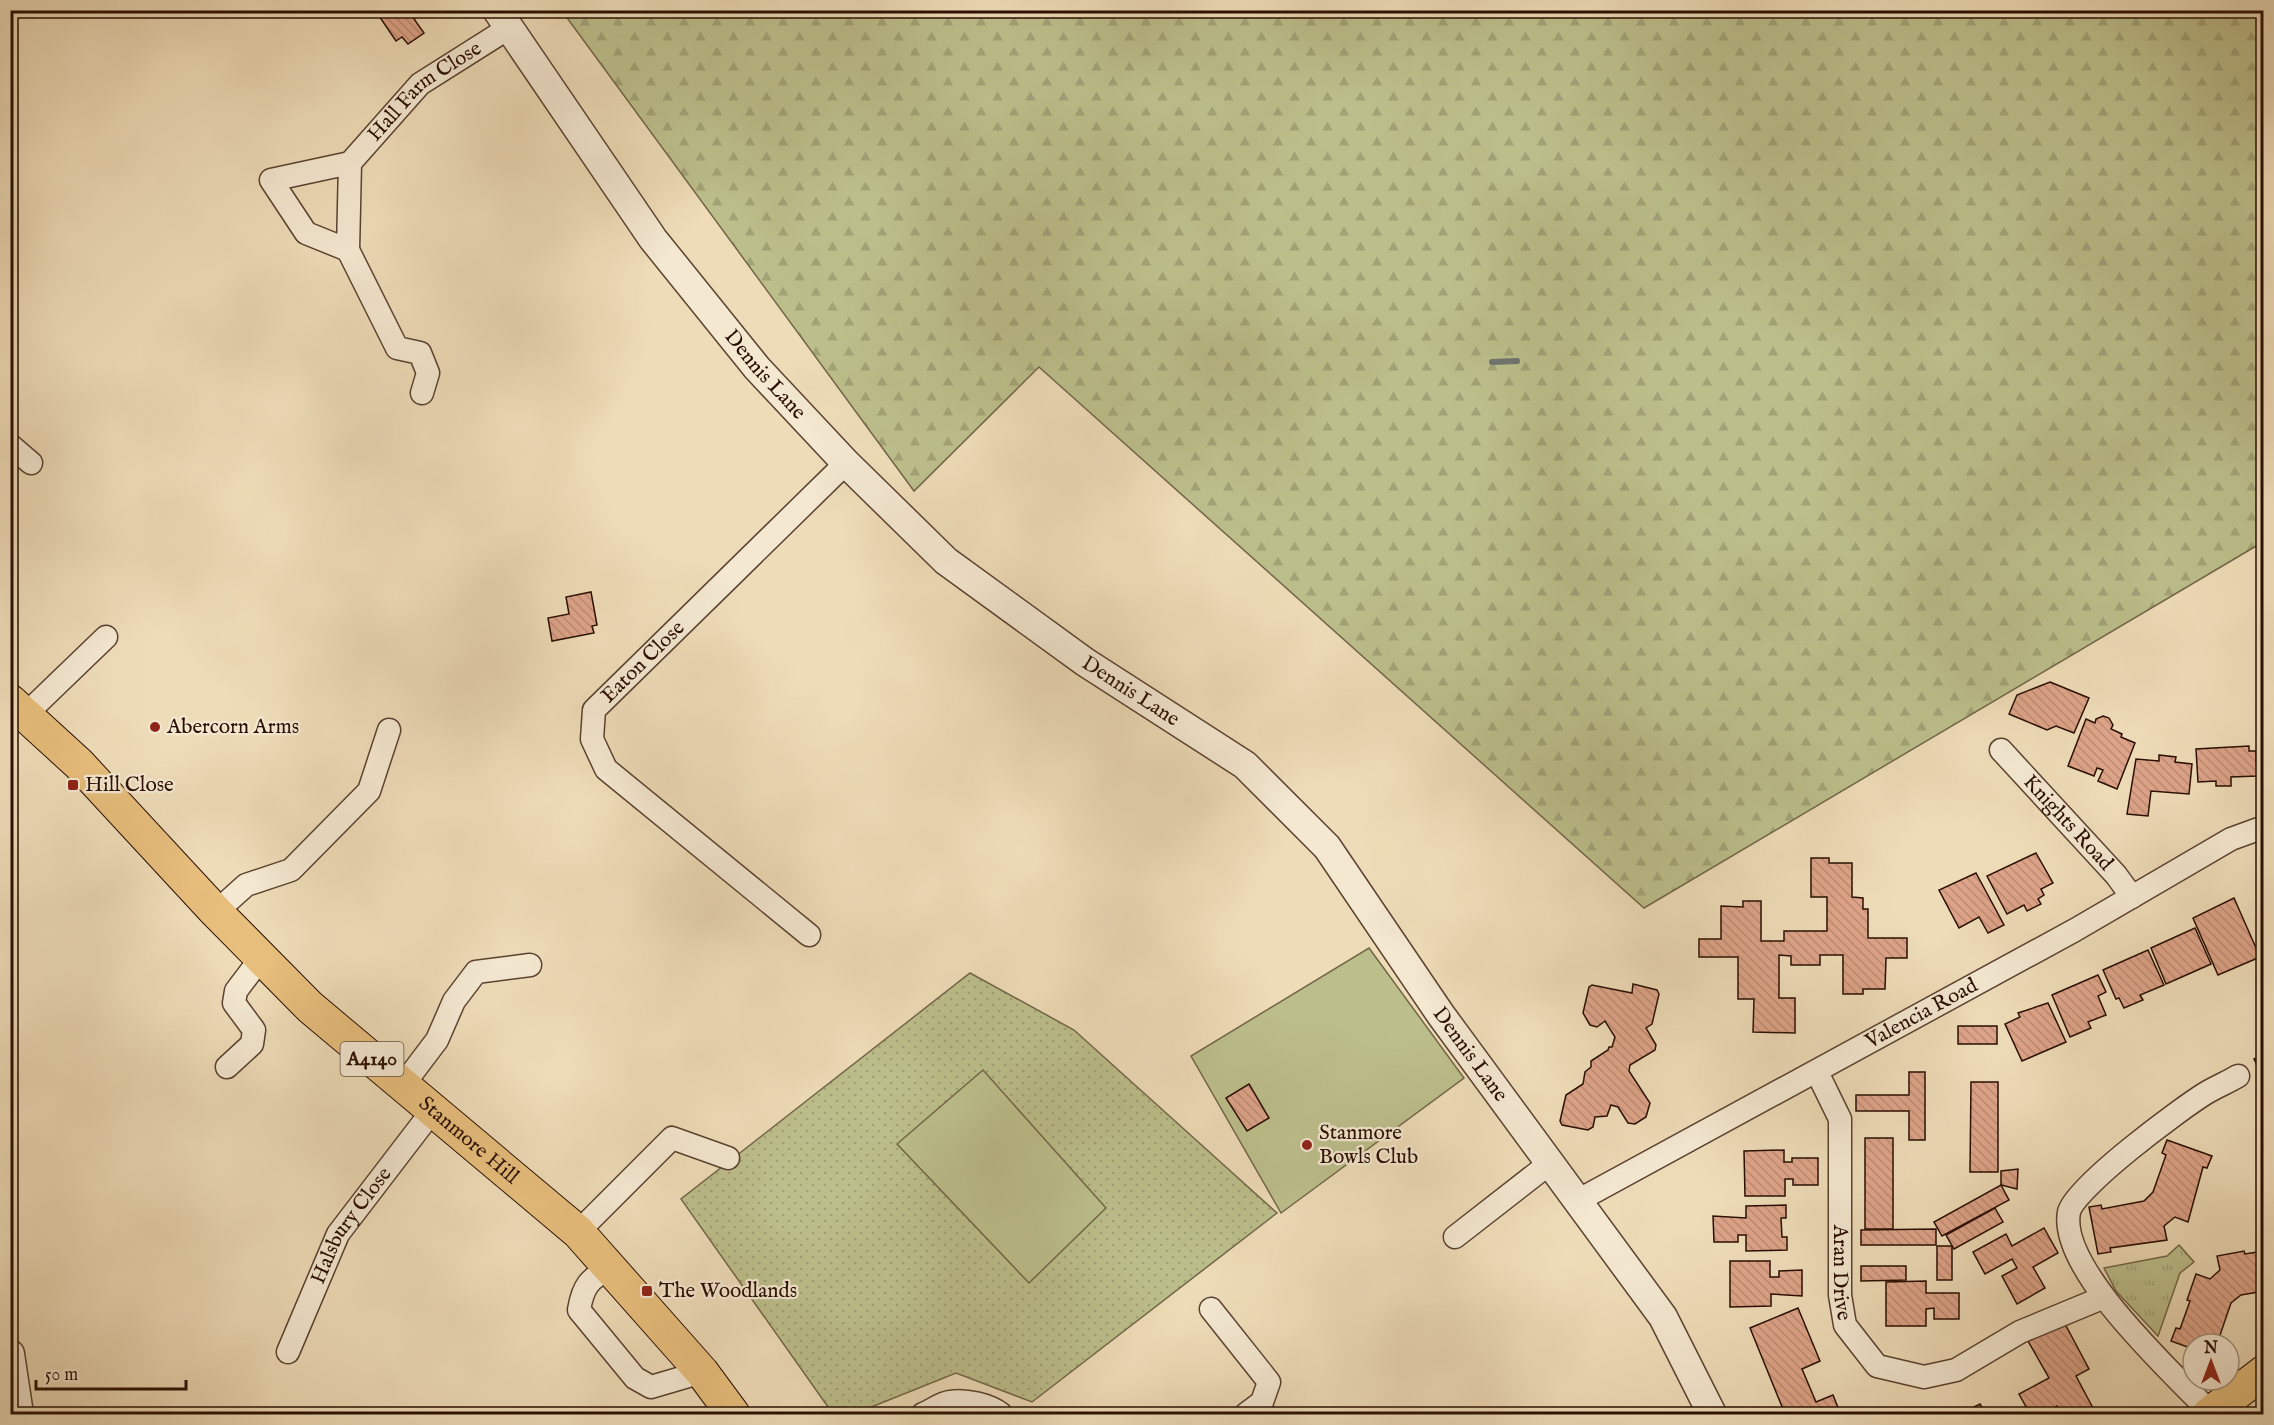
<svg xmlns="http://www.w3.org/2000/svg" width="2274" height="1425" font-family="'IM FELL English',serif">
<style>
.grass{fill:url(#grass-tufts);stroke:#726647;stroke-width:1.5}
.forest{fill:url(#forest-firs);stroke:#726647;stroke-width:1.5}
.park{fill:url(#park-dots);stroke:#726647;stroke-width:1.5}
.garden{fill:#bcbf8c;stroke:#726647;stroke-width:1.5}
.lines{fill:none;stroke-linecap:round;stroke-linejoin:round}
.stream{stroke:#6e756f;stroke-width:6}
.building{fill:url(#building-back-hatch);stroke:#290e02;stroke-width:1.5}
.minor-casing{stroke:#5a4230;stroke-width:25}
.tertiary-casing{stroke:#5a4230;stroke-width:31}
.primary-casing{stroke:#290e02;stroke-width:35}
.minor{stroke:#f4e8d1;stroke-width:22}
.tertiary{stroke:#f4e8d1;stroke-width:28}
.primary{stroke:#e7be7c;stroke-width:33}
.poi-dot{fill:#8f2418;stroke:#f4e8d1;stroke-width:2}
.labels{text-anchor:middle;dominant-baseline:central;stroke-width:4.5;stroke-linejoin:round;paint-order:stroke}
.shield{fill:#f4e8d1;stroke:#664f40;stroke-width:1.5}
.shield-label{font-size:20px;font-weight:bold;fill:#290e02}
.street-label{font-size:21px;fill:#290e02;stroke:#f4e8d1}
.poi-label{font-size:21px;fill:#290e02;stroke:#f4e8d1;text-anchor:start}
</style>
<defs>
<pattern id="grass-tufts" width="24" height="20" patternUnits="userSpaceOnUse" patternTransform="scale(1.5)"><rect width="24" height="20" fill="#bcbf8c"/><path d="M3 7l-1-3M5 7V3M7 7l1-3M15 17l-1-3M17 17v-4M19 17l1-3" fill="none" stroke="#a2a377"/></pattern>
<pattern id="forest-firs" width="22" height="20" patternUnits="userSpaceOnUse" patternTransform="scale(1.5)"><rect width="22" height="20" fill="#bcbf8c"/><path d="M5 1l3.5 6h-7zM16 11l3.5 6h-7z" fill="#a2a377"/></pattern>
<pattern id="park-dots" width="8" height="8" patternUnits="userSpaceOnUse" patternTransform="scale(1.5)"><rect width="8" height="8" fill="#bcbf8c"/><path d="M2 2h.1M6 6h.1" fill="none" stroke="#a2a377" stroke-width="1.8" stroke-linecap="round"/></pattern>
<pattern id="building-back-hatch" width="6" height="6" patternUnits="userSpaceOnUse" patternTransform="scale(1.5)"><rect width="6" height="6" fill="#dea489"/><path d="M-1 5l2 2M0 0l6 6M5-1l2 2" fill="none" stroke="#be8c75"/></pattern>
</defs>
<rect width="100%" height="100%" fill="#eedcb8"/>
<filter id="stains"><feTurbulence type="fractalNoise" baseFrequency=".00333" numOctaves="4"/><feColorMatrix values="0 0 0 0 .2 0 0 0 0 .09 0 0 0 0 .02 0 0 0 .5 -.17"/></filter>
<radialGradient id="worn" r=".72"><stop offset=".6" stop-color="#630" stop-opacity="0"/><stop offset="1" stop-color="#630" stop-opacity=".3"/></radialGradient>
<!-- grass -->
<polygon class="grass" points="2179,1245 2194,1262 2180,1273 2158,1336 2116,1291 2104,1268 2167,1256"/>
<!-- forest -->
<polygon class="forest" points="562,11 2263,11 2263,542 1644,908 1039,367 914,491"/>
<!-- park -->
<polygon class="park" points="970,973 1074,1030 1277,1213 1032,1402 956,1373 854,1414 833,1414 681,1199"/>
<!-- garden -->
<g class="garden">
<polygon points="1369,948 1464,1078 1281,1213 1191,1056"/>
<polygon points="983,1070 1106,1208 1029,1283 897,1144"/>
</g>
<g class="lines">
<!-- stream -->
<polyline class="stream" points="1492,362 1517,361"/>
</g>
<!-- building -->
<g class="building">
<polygon points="375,10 427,10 414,19 424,33 408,44 402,37 396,41"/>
<polygon points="591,592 597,625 592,626 594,633 552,641 548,618 569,614 566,597"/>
<polygon points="2050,682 2089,698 2074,733 2056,726 2047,730 2009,714 2017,695"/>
<polygon points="2103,716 2109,718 2113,725 2111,729 2122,734 2121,737 2135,743 2117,789 2098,781 2103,770 2097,768 2094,776 2068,766 2086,719 2095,723 2096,719"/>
<polygon points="2249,746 2249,751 2256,751 2257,776 2231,777 2231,786 2216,786 2216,781 2198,782 2196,749"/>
<polygon points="2264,748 2264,778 2257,780 2257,760 2261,759 2258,750"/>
<polygon points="2159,755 2176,757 2175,762 2192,764 2189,794 2151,791 2148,816 2127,814 2136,759 2159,761"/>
<polygon points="2036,853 2053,883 2041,889 2044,895 2038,899 2041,904 2027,911 2024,905 2007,914 1987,876"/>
<polygon points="1811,858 1829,858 1829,863 1852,863 1852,897 1863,898 1863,909 1868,909 1868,938 1907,938 1907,958 1886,958 1885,989 1863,989 1863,994 1843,994 1843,955 1820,955 1820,965 1791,965 1791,956 1779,955 1779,998 1795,998 1795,1033 1753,1032 1754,999 1738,999 1738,957 1699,957 1699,939 1721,939 1721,906 1743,907 1743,901 1761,901 1761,941 1784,941 1784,931 1827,931 1827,897 1811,897"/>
<polygon points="1976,873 2004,925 1988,933 1979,917 1959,928 1939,890"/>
<polygon points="2234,898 2260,957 2218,975 2193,918"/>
<polygon points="2195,928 2211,964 2166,984 2151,948"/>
<polygon points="2148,950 2164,985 2140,995 2143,1000 2124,1008 2119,998 2116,999 2103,970"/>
<polygon points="2098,975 2106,992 2098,996 2106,1015 2088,1022 2091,1028 2070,1037 2052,995"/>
<polygon points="1633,984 1657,990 1659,994 1652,1024 1646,1028 1656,1045 1655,1050 1630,1065 1629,1071 1650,1103 1646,1117 1635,1124 1628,1123 1618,1107 1611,1105 1607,1116 1595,1117 1593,1127 1588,1130 1562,1125 1560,1121 1566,1095 1583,1084 1585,1072 1591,1067 1591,1061 1608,1050 1609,1047 1612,1047 1615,1037 1605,1021 1597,1027 1590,1025 1583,1013 1589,987 1592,985 1632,993"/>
<polygon points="2048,1003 2066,1042 2022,1061 2005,1024 2020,1017 2018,1013"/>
<rect x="1958" y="1026" width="39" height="18"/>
<polygon points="2264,1055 2264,1079 2254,1059"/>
<polygon points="1909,1072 1925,1072 1925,1140 1909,1140 1909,1111 1856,1111 1856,1095 1909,1095"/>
<polygon points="1971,1082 1998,1082 1998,1172 1970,1172"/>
<polygon points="1249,1084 1269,1118 1247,1131 1226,1098"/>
<rect x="1865" y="1138" width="28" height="91"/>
<polygon points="2167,1140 2212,1156 2207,1168 2203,1167 2188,1222 2175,1217 2164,1226 2167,1240 2110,1248 2111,1252 2098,1254 2089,1207 2101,1205 2102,1209 2144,1201 2153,1192 2166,1155 2162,1153"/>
<polygon points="1784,1150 1784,1162 1792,1162 1792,1158 1818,1158 1818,1185 1793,1185 1793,1179 1785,1179 1785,1196 1745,1196 1744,1151"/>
<polygon points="2018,1169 2017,1189 2001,1185 2001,1171"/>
<polygon points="2001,1185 2009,1200 1942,1236 1934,1222"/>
<polygon points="1786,1205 1786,1218 1781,1218 1782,1237 1787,1237 1787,1250 1746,1251 1746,1235 1738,1235 1738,1242 1714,1242 1713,1216 1746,1218 1746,1206"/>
<polygon points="1995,1208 2003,1222 1954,1249 1946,1235"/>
<polygon points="2044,1228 2058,1253 2033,1267 2045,1288 2017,1304 2002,1276 2017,1268 2012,1259 1985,1274 1973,1252 2006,1234 2012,1246"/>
<polygon points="1936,1229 1936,1245 1861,1245 1861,1230"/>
<rect x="1937" y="1246" width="15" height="34"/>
<polygon points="2244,1251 2245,1254 2264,1251 2264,1291 2241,1295 2231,1303 2218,1341 2222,1344 2193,1344 2193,1349 2171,1341 2176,1328 2180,1329 2190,1301 2187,1300 2196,1274 2210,1279 2220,1270 2217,1256"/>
<polygon points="1730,1261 1770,1261 1770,1277 1779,1277 1779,1271 1802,1270 1802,1296 1771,1294 1771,1306 1730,1307"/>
<polygon points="1861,1266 1906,1266 1906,1280 1861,1281"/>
<polygon points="1926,1281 1926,1293 1959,1293 1959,1319 1934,1319 1934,1308 1926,1309 1926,1326 1886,1326 1886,1282"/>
<polygon points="1798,1308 1820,1361 1802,1369 1816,1402 1833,1395 1839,1410 1830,1414 1785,1414 1750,1328"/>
<polygon points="2064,1322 2089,1369 2076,1376 2094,1410 2086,1414 2062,1414 2057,1406 2042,1414 2030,1414 2019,1394 2049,1378 2028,1341"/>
<polygon points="1980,1404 1986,1414 1960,1414"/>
</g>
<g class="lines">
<!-- minor casing -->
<g class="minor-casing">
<g id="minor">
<path id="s1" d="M350 163 271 180 306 233 348 250 350 163 420 84 507 29"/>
<polyline points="348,250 397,348 420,353 428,373 422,393"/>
<polyline points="10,445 31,463"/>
<polyline points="25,715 106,637"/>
<path id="s2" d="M2001 750 2116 875 2132 897"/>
<polyline points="216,912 246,885 291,870 369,791 389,730"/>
<path id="s3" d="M809 935 606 769 592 739 594 710 846 463"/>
<polyline points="227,1067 252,1044 254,1030 234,1003 236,991 261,958"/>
<path id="s4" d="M1817 1072 1840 1119V1295L1845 1325 1877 1366 1924 1377 1956 1370 2020 1332 2102 1298"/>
<polyline points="403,1085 437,1040 454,1001 476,972 530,965"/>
<path id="s5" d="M1579 1200 2075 930 2231 839 2264 827"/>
<polyline points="578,1232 672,1138 728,1158"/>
<polyline points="1455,1237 1550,1163"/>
<path d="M611 1267C589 1279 583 1286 579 1310L635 1378 651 1387 702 1372"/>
<polyline points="1211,1309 1269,1382 1262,1402 1246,1414"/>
<path id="s6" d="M288 1352 338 1234 433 1110"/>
<path d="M2211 1413C2173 1373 2058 1269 2069 1212 2075 1187 2180 1109 2206 1093 2216 1087 2228 1082 2238 1076"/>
<path d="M923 1414C931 1411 941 1403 950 1402 965 1399 990 1405 1001 1414"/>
</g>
</g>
<!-- tertiary casing -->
<g class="tertiary-casing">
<g id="tertiary">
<path id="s7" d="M497 10 653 239 757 368 846 463 946 561 1085 662 1245 765 1327 847 1441 1015 1663 1317 1712 1414"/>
<polyline points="10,1354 19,1414"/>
</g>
</g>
<!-- primary casing -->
<g class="primary-casing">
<g id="primary">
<path id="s8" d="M10 701 79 764 216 912 310 1007 578 1232 702 1372 733 1414"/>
<polyline points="2209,1414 2264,1372"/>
</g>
</g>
<!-- minor -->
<use href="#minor" class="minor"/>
<!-- tertiary -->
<use href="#tertiary" class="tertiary"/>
<!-- primary -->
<use href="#primary" class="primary"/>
</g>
<!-- markers -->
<g class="poi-dot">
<circle cx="155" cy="727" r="6"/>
<rect x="67" y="779" width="12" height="12" rx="3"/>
<circle cx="1307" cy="1145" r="6"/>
<rect x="641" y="1285" width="12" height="12" rx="3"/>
</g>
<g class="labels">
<!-- shield labels -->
<rect class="shield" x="340.5" y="1042" width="63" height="34" rx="4.5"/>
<g class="shield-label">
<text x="372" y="1059">A4140</text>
</g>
<!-- street labels -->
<g class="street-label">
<text stroke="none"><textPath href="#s1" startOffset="381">Hall Farm Close</textPath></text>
<text stroke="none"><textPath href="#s7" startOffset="453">Dennis Lane</textPath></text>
<text stroke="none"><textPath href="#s3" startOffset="393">Eaton Close</textPath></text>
<text stroke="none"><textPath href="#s7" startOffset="939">Dennis Lane</textPath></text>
<text stroke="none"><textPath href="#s2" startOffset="99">Knights Road</textPath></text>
<text stroke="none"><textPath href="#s5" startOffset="390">Valencia Road</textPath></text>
<text stroke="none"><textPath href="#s7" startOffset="1443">Dennis Lane</textPath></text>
<text stroke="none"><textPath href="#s8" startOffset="636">Stanmore Hill</textPath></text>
<text stroke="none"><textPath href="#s6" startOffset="142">Halsbury Close</textPath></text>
<text stroke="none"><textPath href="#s4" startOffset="206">Aran Drive</textPath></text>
</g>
<!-- poi labels -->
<g class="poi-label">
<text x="167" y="727">Abercorn Arms</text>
<text x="85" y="785">Hill Close</text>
<text x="1319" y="1133">Stanmore<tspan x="1319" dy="24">Bowls Club</tspan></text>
<text x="659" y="1291">The Woodlands</text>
</g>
</g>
<!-- margin -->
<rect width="2274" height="1425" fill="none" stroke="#eedcb8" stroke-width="36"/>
<rect x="12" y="12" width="2250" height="1401" fill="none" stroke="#290e02" stroke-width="3"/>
<rect x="18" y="18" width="2238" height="1389" fill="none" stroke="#290e02" stroke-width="1.5"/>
<!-- north arrow -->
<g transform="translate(2211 1362)"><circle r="28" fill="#f4e8d1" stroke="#a3917e" stroke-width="1.5"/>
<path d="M0-4.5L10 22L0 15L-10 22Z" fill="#8f2418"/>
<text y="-9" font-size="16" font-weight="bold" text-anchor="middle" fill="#290e02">N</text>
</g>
<!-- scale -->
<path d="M36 1380v9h150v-9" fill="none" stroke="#290e02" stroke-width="3"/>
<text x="45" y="1380" font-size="18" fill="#290e02" stroke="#f4e8d1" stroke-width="4.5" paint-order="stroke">50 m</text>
<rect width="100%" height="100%" filter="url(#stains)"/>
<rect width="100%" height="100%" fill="url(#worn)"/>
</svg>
